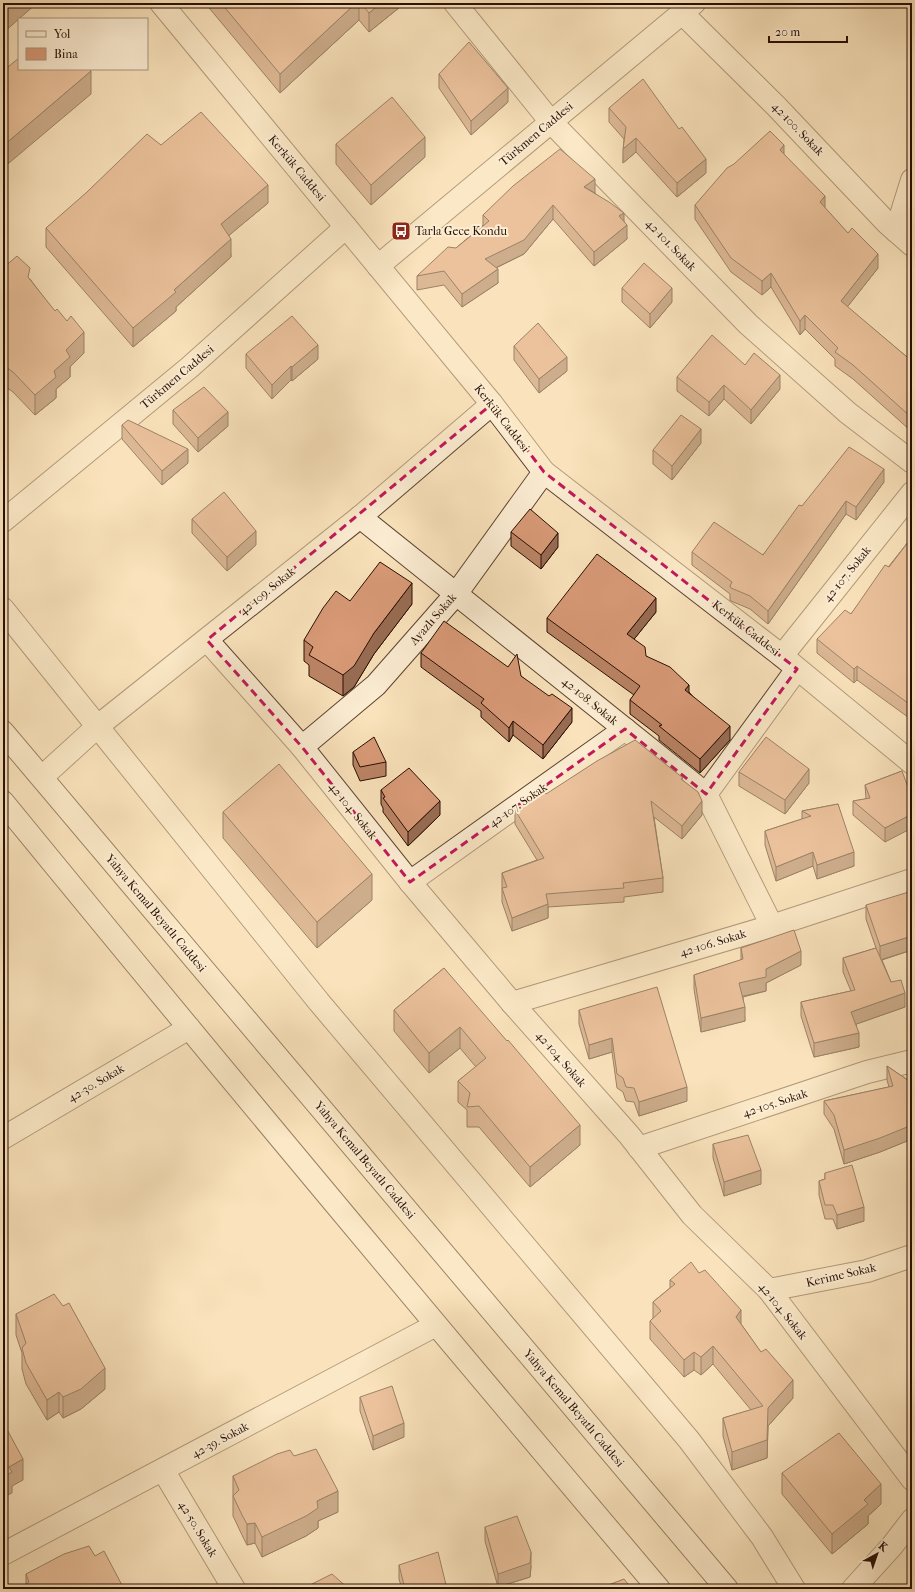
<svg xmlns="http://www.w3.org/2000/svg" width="915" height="1592" font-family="'IM FELL French Canon',serif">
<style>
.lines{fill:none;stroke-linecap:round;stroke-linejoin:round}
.street-casing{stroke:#5d4330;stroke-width:24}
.secondary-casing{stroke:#290e02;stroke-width:24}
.street{stroke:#fcedd3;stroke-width:22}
.secondary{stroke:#fcedd3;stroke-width:22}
.wall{fill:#bb8466;stroke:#290e02}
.shaded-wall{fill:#986c53;stroke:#290e02}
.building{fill:#d99a77;stroke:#290e02}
.marked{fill:none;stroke:#c2185b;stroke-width:3;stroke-dasharray:8 5;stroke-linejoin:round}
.labels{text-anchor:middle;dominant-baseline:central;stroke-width:4;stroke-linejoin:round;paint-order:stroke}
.street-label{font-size:12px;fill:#290e02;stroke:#fcedd3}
.poi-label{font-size:12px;fill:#290e02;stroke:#fcedd3;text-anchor:start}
</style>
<rect width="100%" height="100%" fill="#fae3bc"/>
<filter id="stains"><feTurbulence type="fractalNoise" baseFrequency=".005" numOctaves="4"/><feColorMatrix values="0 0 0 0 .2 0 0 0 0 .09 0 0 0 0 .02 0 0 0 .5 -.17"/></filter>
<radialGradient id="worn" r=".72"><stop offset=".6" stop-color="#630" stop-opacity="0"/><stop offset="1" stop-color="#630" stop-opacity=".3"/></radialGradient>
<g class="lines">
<!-- street casing -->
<g class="street-casing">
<g id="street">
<polyline points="161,3 492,404 544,472 782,656 912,763"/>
<polyline points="455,3 551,122 748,324 848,413 912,462"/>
<polyline points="682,13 776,106 887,223 912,245"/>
<polyline points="896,231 912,180"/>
<polyline points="378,266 694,3"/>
<polyline points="360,517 706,794 772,926"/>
<polyline points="3,521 190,367 346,227"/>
<polyline points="3,609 319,1002 689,1440 762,1537 794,1589"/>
<polyline points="207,640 302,747 410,882 512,1003 629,1135 692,1215 769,1290 912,1479"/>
<polyline points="782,656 912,493"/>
<polyline points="302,747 376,685 456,594 544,472"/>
<polyline points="42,777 98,726 360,517 492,404"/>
<polyline points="706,794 797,669"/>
<polyline points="410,882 625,729"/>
<polyline points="512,1003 772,926 912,880"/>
<polyline points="3,1138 189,1028"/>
<polyline points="639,1148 867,1072 912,1061"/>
<polyline points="769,1290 867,1271 912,1256"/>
<polyline points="163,1470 234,1589"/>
<polyline points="3,1554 436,1325"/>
<polyline points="853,1589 892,1546 912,1520"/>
</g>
</g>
<!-- secondary casing -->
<g class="secondary-casing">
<g id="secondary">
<polyline points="3,732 727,1589"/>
<path d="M3 802C219 1066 438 1328 659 1589"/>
</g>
</g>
<!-- street -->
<use href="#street" class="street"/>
<!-- secondary -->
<use href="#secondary" class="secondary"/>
</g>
<!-- wall -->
<g class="wall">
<polygon points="205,3 405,3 369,32 359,20 280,93"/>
<polygon points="439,74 508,102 471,135 439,88"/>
<polygon points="609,108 706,173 677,197 636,152 623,163 624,139 609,122"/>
<polygon points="336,144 425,157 371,205 336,164"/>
<polygon points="161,145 268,203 229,235 231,257 176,307 176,311 133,347 46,247 46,228"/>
<polygon points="784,154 825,208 878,268 847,307 907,357 912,352 912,430 911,431 853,379 835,366 835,359 805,329 800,335 771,287 762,295 731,272 695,219 695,205"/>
<polygon points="595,193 624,221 627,239 594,266 553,219 524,254 496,268 498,283 462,307 444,285 417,290 417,276 456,248 483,225 483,215"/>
<polygon points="3,268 30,279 84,353 70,367 70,377 56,389 56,398 35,415 13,392 3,385"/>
<polygon points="622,288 672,302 650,328 622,302"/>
<polygon points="514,346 567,371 539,393 514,360"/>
<polygon points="246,354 318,359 292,381 291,380 272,399 246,368"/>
<polygon points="745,365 780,389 751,424 724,399 709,416 677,391 677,377"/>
<polygon points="173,410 228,426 198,452 173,424"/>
<polygon points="122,425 188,463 162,485 122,439"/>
<polygon points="701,443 672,480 653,464 653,450"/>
<polygon points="884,482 856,520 846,514 768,624 750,609 731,601 730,600 730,594 692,565 692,552 763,555 802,506"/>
<polygon points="192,519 256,545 227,571 192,533"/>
<polygon points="511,532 558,547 541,569 511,546"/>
<polygon points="912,537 912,720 857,680 854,683 817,653 817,639 851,614"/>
<polygon points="350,601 412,604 374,654 354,687 343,696 309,676 309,665 304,661 304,640"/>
<polygon points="656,612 634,639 646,656 689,692 730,740 700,773 659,740 659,736 630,714 630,700 634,695 547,632 547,618"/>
<polygon points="421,653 521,676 572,722 543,759 513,735 509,742 481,717 481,711 421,667"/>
<polygon points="353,752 386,762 386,776 360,781 353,765"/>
<polygon points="902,771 885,842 853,815 853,801 866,799 865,785"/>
<polygon points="739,772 809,783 785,814 739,786"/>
<polygon points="683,780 702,815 682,839 654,817 663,878 663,892 624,897 624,902 548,907 548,918 512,931 502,902 502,873 537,860 515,824 515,810 546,794"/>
<polygon points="381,790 440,815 408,846 383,812 383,808 381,804"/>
<polygon points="838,804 854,866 817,879 813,866 776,881 765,845 765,831 802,819 802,811"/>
<polygon points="223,812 372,900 317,948 223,838"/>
<polygon points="866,905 912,950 882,960 891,982 905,1007 856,1024 859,1047 814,1057 801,1016 801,1002 851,991 843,972 843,958 876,948 866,919"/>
<polygon points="741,948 801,965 766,983 766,991 743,997 745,1021 701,1032 694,989 694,975 741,960"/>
<polygon points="444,968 580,1145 530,1187 479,1127 467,1127 467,1110 458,1102 458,1081 476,1067 460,1048 429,1073 394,1031 394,1010"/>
<polygon points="579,1010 687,1101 639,1116 634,1102 626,1101 623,1092 617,1088 612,1052 589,1059 579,1024"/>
<polygon points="887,1066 909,1081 912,1080 912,1139 880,1152 844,1164 834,1129 824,1114 824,1101 889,1087 887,1080"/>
<polygon points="713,1144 761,1184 724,1196 713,1158"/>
<polygon points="825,1173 864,1221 837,1229 833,1219 825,1219 819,1195 819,1181 825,1179"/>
<polygon points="670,1280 741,1324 793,1398 768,1426 767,1458 732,1470 723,1436 723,1418 751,1410 713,1364 701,1375 694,1370 684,1377 650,1339 650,1321 653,1318 653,1302 670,1288"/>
<polygon points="16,1314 105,1389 81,1409 63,1418 59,1412 47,1420 26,1384 22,1369 22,1353 16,1335"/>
<polygon points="360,1397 404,1437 373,1450 360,1411"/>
<polygon points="294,1456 338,1512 318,1521 318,1528 306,1536 262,1557 255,1543 247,1545 242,1535 233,1516 233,1476"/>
<polygon points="782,1473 881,1504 868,1516 868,1524 832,1554 782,1494"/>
<polygon points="485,1527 531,1566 530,1577 498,1587 485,1541"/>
<polygon points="95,1556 124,1589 23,1589 23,1587 26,1585 26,1574"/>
<polygon points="399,1565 447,1589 402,1589 399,1579"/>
</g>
<!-- shaded-wall -->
<g class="shaded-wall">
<polygon points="11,3 37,3 3,33 3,10"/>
<polygon points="356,3 359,3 359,20 280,93 280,74"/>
<polygon points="381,3 405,3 369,32 369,13"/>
<polygon points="91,71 91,94 3,168 3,146"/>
<polygon points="508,88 508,102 471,135 471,121"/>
<polygon points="425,137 425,157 371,205 371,185"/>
<polygon points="636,138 636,152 623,163 623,149"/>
<polygon points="784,145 784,159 780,150"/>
<polygon points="706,159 706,173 677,197 677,183"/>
<polygon points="595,179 595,193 584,187"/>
<polygon points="268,185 268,203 221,242 221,224"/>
<polygon points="825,196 825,210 820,202"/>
<polygon points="553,205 553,219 524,254 485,273 485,259"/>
<polygon points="624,213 624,227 619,216"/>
<polygon points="627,225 627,239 594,266 594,252"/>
<polygon points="231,239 231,257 176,307 176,311 133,347 133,328 174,290"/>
<polygon points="878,254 878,268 841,315 841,301"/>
<polygon points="498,269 498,283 462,307 462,294"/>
<polygon points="771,273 771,287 762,295 762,281"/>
<polygon points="672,288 672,302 650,328 650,314"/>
<polygon points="805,315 805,329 800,335 800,321"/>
<polygon points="84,332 84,353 70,367 70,377 56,389 56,398 35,415 35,395 54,371 66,350"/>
<polygon points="318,345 318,359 292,381 292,367"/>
<polygon points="567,357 567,371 539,393 539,379"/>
<polygon points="291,366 291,380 272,399 272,385"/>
<polygon points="780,375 780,389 751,424 751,410"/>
<polygon points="724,385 724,399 709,416 709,402"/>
<polygon points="228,412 228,426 198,452 198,438"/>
<polygon points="912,416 912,430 911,431 911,417"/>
<polygon points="701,429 701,443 672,480 672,466"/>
<polygon points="188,449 188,463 162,485 162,471"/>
<polygon points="884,469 884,482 856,520 856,507"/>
<polygon points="846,501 846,514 768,624 768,611"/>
<polygon points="256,531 256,545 227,571 227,557"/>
<polygon points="558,533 558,547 541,569 541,555"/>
<polygon points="412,583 412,604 374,654 354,687 343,696 343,675 374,633"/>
<polygon points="656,598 656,612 627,648 627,634"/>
<polygon points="857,666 857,680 854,683 854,669"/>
<polygon points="689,685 689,699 685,690"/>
<polygon points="572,708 572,722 543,759 543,745"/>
<polygon points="513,721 513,735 509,742 509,728"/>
<polygon points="730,726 730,740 700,773 700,759"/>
<polygon points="809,769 809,783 785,814 785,800"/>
<polygon points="440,801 440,815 408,846 408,832"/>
<polygon points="702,801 702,815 682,839 682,826"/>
<polygon points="912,814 912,828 885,842 885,828"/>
<polygon points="813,852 813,866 776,881 776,867"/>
<polygon points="854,852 854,866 817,879 817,865"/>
<polygon points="372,874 372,900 317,948 317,922"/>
<polygon points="548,904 548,918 512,931 512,918"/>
<polygon points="912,936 912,950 880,960 880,946"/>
<polygon points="801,951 801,965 766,983 766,991 739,997 739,983 766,969"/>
<polygon points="905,993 905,1007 851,1026 851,1012"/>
<polygon points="745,1007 745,1021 701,1032 701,1018"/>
<polygon points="460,1027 460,1048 429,1073 429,1053"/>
<polygon points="859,1033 859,1047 814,1057 814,1043"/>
<polygon points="612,1038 612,1052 589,1059 589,1045"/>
<polygon points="687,1087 687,1101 639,1116 639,1102"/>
<polygon points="580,1125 580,1145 530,1187 530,1167"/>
<polygon points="912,1125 912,1139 880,1152 844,1164 844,1150"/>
<polygon points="761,1170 761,1184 724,1196 724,1182"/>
<polygon points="864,1207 864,1221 837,1229 837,1215"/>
<polygon points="741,1310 741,1328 736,1317"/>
<polygon points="713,1346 713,1364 701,1375 701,1357"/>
<polygon points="694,1352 694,1370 684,1377 684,1360"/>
<polygon points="105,1368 105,1389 81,1409 63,1418 63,1397"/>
<polygon points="793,1380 793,1398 768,1426 767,1458 732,1470 732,1452 768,1408"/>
<polygon points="59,1392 59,1412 47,1420 47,1400"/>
<polygon points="404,1423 404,1437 373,1450 373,1436"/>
<polygon points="23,1459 23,1480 12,1486 12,1493 3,1497 3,1477 9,1467"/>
<polygon points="881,1484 881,1504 868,1516 868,1524 832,1554 832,1534 864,1500"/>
<polygon points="338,1491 338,1512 318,1521 318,1528 306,1536 262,1557 262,1537 317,1501"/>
<polygon points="255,1523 255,1543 247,1545 247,1524"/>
<polygon points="531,1552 531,1566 530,1577 498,1587 498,1574"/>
</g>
<!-- building -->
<g class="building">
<polygon points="3,3 11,3 3,10"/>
<polygon points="221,3 356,3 280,74"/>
<polygon points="361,3 381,3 369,13"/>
<polygon points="469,42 508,88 471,121 439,74"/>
<polygon points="19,58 19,69 89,69 91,71 3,146 3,71"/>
<polygon points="643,79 679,129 682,127 706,159 677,183 636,138 623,149 626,127 609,108"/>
<polygon points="392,97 425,137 371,185 336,144"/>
<polygon points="201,112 268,185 221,224 231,239 174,290 176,292 133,328 46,228 87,192 147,134 161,145"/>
<polygon points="770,131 784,145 780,150 825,196 820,202 848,233 852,228 878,254 841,301 907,357 912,352 912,416 911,417 853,365 835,352 838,348 805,315 800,321 771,273 762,281 731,258 695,205 727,168 734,164"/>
<polygon points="560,149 595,179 584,187 609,202 624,213 619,216 627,225 594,252 553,205 524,240 485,259 498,269 462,294 444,271 417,276 448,247 456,248 489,221 483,215 513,186"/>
<polygon points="17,256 30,268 28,277 55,311 57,309 67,321 71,316 84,332 66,350 70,357 54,371 56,377 35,395 13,372 3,365 3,268"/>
<polygon points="644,263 672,288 650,314 622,288"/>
<polygon points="292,316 318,345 292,367 291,366 272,385 246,354"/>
<polygon points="538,323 567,357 539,379 514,346"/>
<polygon points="712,335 745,365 754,353 780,375 751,410 724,385 709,402 677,377"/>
<polygon points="204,387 228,412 198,438 173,410"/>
<polygon points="681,415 701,429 672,466 653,450"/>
<polygon points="128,420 188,449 162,471 122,425"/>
<polygon points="849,447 884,469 856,507 846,501 768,611 750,596 731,588 730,586 732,582 692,552 714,522 763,555 799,505 802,506"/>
<polygon points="224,492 256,531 227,557 192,519"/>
<polygon points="530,509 558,533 541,555 511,532"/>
<polygon points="912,537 912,609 910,612 912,613 912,706 857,666 854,669 817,639 845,610 851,614 885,565 889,567"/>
<polygon points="597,554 656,598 627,634 645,647 646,656 670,667 689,685 685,690 730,726 700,759 659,726 662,725 630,700 640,686 547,618"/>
<polygon points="380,562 412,583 374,633 354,666 343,675 309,655 313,647 304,640 323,608 336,591 350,601"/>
<polygon points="444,621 508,667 517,654 521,676 549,696 552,694 572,708 543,745 513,721 509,728 481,703 484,699 421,653"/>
<polygon points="374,737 386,762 360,767 353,752"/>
<polygon points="766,737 809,769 785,800 739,772"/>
<polygon points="635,740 683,778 681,779 698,792 702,801 682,826 651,801 663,878 623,883 624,888 546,894 548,904 512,918 502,888 507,887 502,873 544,858 515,810 544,791 546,794 597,761"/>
<polygon points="279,764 372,874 317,922 223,812"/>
<polygon points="409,768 440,801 408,832 383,798 385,797 381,790"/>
<polygon points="902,771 912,798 912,814 885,828 853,801 870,798 865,785"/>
<polygon points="838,804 854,852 817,865 813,852 776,867 765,831 811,816 802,811"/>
<polygon points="912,891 912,936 880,946 866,905"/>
<polygon points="794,930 801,951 766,969 766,977 739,983 745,1007 701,1018 694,975 743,959 741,948"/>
<polygon points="876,948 891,982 901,980 905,993 851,1012 859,1033 814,1043 801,1002 855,990 843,958"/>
<polygon points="444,968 507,1041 508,1040 580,1125 530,1167 479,1106 467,1107 470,1093 458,1081 486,1058 460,1027 429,1053 394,1010"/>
<polygon points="657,987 687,1087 639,1102 634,1088 626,1087 623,1078 617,1074 612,1038 589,1045 579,1010"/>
<polygon points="887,1066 909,1081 912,1080 912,1125 880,1138 844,1150 834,1115 824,1101 893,1086"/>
<polygon points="748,1135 761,1170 724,1182 713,1144"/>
<polygon points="852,1165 864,1207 837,1215 833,1205 825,1205 819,1181 825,1179 825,1173"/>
<polygon points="691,1262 699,1273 705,1270 741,1310 736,1317 761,1352 766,1349 793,1380 768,1408 767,1440 732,1452 723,1418 763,1406 713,1346 701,1357 694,1352 684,1360 650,1321 661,1311 653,1302 675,1284 670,1280"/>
<polygon points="54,1294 63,1306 69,1303 105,1368 81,1389 63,1397 59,1392 47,1400 26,1363 22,1348 26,1343 16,1314"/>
<polygon points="392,1386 404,1423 373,1436 360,1397"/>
<polygon points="3,1422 23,1459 9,1467 12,1472 3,1477"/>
<polygon points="839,1433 881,1484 864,1500 868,1504 832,1534 782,1473"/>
<polygon points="316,1449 338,1491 317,1501 318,1508 306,1516 262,1537 255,1523 247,1524 242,1515 233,1496 239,1490 233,1476 277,1454 290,1450 294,1456"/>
<polygon points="517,1516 531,1552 530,1563 498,1574 485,1527"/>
<polygon points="89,1546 95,1556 104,1551 124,1589 24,1589 23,1587 29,1582 26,1574 64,1554"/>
<polygon points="438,1552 447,1589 405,1589 399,1565"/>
<polygon points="332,1574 349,1589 302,1589"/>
<polygon points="624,1579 632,1589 598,1589"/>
</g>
<!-- marked area -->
<path d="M0 0H915V1592H0ZM492 404 544 472 797 669 706 794 625 729 410 882 302 747 207 640Z" fill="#fae3bc" fill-opacity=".55" fill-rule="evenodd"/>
<path class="marked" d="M492 404 544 472 797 669 706 794 625 729 410 882 302 747 207 640Z"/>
<!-- icons -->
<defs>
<g id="bus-square" transform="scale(1)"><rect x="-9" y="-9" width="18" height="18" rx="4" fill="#8f2418" stroke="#fcedd3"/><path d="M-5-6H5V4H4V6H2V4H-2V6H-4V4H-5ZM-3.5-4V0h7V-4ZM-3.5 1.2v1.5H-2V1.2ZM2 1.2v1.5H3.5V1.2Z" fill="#fff"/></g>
</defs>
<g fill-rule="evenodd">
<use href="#bus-square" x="401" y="231"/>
</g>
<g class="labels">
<!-- street labels -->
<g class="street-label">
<text transform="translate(798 129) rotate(46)">42-100. Sokak</text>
<text transform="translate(536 134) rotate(-40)">Türkmen Caddesi</text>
<text transform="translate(297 168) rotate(50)">Kerkük Caddesi</text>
<text transform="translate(671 245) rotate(46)">42-101. Sokak</text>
<text transform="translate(177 377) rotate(-40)">Türkmen Caddesi</text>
<text transform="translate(502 418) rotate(52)">Kerkük Caddesi</text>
<text transform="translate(847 574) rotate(-51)">42-107. Sokak</text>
<text transform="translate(267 591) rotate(-39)">42-109. Sokak</text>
<text transform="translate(433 619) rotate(-49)">Ayazlı Sokak</text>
<text transform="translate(746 628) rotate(38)">Kerkük Caddesi</text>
<text transform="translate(590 701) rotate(39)">42-108. Sokak</text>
<text transform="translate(518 805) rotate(-35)">42-107. Sokak</text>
<text transform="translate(353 811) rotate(51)">42-104. Sokak</text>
<text transform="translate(156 913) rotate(50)">Yahya Kemal Beyatlı Caddesi</text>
<text transform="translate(713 943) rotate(-17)">42-106. Sokak</text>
<text transform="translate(561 1059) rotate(49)">42-104. Sokak</text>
<text transform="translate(96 1083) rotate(-30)">42-30. Sokak</text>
<text transform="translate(775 1103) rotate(-18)">42-105. Sokak</text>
<text transform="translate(365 1160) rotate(50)">Yahya Kemal Beyatlı Caddesi</text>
<text transform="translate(841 1275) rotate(-13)">Kerime Sokak</text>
<text transform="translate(783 1311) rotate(51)">42-104. Sokak</text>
<text transform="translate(574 1408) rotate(50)">Yahya Kemal Beyatlı Caddesi</text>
<text transform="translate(220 1440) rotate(-28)">42-39. Sokak</text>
<text transform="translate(198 1529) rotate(59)">42-50. Sokak</text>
</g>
<!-- poi labels -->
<g class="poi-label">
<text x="415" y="231">Tarla Gece Kondu</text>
</g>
</g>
<!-- margin -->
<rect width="915" height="1592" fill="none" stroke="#fae3bc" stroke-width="16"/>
<rect x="4" y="4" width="907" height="1584" fill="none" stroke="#290e02" stroke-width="2"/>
<rect x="8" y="8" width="899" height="1576" fill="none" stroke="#290e02"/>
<!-- legend -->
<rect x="18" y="18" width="130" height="52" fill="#fcedd3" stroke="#a8947f"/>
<rect x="26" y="31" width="20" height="6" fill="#fcedd3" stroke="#a8947f"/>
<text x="54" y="38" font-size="12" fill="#290e02">Yol</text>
<rect x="26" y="48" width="20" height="12" fill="#d99a77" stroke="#a8947f"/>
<text x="54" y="58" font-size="12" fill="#290e02">Bina</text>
<!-- north arrow -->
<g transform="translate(877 1554) rotate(40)" stroke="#fcedd3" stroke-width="3" paint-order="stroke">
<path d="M0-3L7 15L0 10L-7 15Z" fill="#290e02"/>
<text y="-6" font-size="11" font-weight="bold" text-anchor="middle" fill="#290e02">K</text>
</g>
<!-- scale -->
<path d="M769 36v6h78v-6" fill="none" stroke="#290e02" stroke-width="2"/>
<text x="775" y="36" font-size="12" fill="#290e02" stroke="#fcedd3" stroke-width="3" paint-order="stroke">20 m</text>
<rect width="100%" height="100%" filter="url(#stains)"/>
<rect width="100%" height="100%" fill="url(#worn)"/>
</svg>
